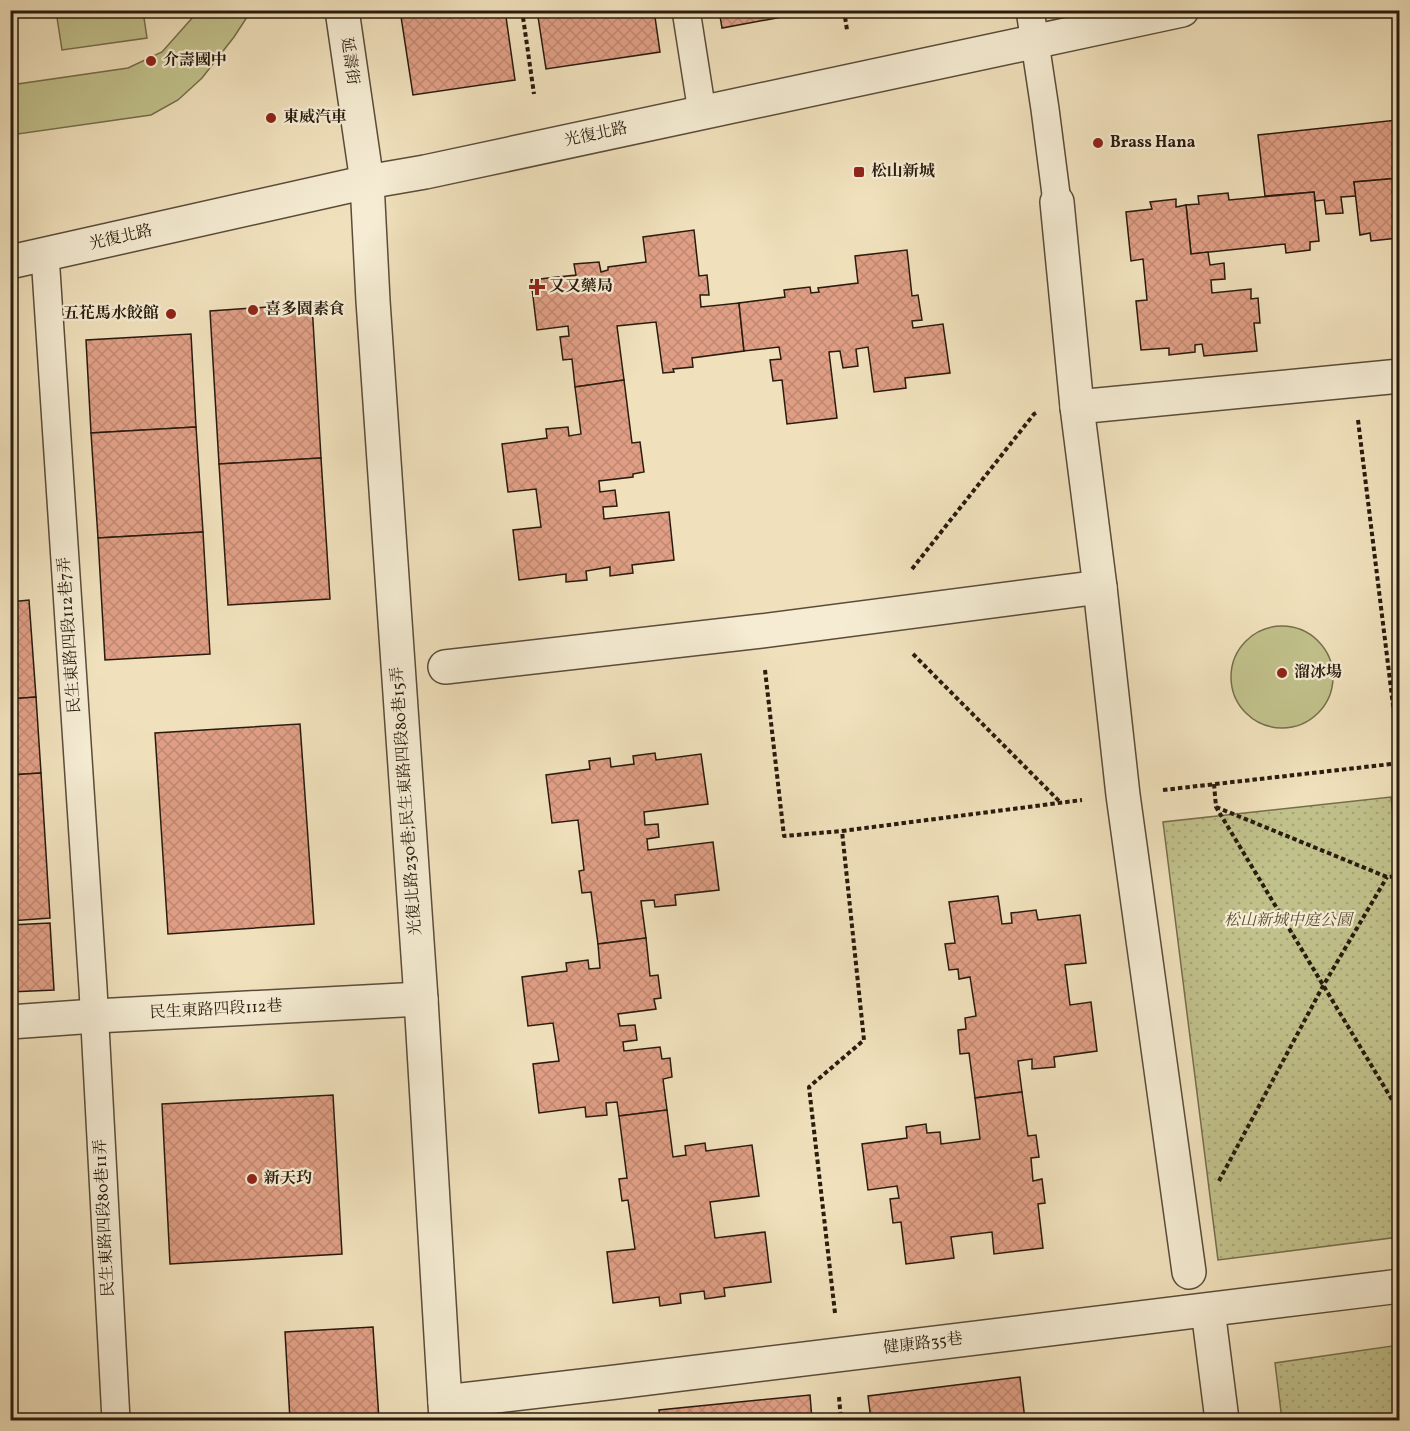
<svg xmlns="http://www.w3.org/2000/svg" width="1410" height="1431" font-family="Vollkorn,'Noto Serif TC',serif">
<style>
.grass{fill:url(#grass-dots);stroke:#756e4c;stroke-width:1.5}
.garden{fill:#c1c18b;stroke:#756e4c;stroke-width:1.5}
.building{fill:url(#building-cross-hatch);stroke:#291b0e;stroke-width:1.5}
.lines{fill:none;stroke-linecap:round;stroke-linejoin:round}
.service-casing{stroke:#5b4c3a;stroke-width:30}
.pedestrian-casing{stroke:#5b4c3a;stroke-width:36}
.minor-casing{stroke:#5b4c3a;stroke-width:36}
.tertiary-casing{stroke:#5b4c3a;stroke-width:36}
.path{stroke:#291b0e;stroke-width:4;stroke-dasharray:4.5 3;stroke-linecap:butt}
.service{stroke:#f5ecd3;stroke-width:27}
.pedestrian{stroke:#f5ecd3;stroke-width:33}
.minor{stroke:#f5ecd3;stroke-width:33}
.tertiary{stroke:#f5ecd3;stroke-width:33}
.poi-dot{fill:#8f2418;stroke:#f5ecd3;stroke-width:2}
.labels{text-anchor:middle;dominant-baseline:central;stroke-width:4.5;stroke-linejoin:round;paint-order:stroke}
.poi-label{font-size:16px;font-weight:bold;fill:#291b0e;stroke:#f5ecd3;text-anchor:start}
.street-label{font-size:16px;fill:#291b0e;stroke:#f5ecd3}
.park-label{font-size:16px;font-style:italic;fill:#574d34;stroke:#f5ecd3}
</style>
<defs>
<pattern id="grass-dots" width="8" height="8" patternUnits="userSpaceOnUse" patternTransform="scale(1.5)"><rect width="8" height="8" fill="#c1c18b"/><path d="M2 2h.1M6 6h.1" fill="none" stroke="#a6a577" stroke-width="1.8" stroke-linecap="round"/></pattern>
<pattern id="building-cross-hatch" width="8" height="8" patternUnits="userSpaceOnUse" patternTransform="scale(1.5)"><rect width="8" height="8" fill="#e09f85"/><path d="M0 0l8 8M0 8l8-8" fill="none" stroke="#c08872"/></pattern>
</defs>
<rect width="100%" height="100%" fill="#f0e1bc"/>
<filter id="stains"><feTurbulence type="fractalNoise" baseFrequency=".00333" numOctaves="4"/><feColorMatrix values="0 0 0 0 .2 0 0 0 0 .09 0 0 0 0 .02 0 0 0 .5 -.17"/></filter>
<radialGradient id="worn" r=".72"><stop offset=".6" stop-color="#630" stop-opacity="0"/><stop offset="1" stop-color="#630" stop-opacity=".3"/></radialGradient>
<!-- grass -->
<g class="grass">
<polygon points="1391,797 1400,883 1399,1237 1218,1260 1163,822"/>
<polygon points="1399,1345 1399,1420 1282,1420 1275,1363"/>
</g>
<!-- garden -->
<g class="garden">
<polygon points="56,11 143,11 147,38 62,50"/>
<polygon points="196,11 251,11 234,37 202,78 178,100 151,115 11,135 11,85 128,68 162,52 193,17"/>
<circle cx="1282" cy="677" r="51"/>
</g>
<!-- building -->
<g class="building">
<polygon points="400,10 505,10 515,80 413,95"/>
<polygon points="537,10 654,10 660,52 546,69"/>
<polygon points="719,10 820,10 722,28"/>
<polygon points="1397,120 1400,145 1400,178 1354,182 1356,196 1341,197 1343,213 1326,214 1324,200 1315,201 1314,192 1265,196 1258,135"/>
<polygon points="1400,178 1400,228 1397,228 1398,238 1371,241 1370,233 1360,235 1354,182"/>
<polygon points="1314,192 1319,241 1310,242 1310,250 1286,253 1285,244 1191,254 1186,205 1199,204 1198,196 1228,193 1229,200"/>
<polygon points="1176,199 1176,207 1186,205 1191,254 1208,252 1210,265 1224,263 1225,279 1211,280 1212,293 1251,289 1251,299 1258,298 1260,323 1254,323 1257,351 1204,356 1202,344 1195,345 1195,352 1169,355 1169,348 1141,350 1136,301 1147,300 1143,259 1131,261 1126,212 1152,209 1150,202"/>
<polygon points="694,230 699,276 707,275 709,295 700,295 701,307 739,303 744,351 692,358 693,367 673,369 674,372 663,373 656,322 617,326 624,380 575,387 572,359 563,360 560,337 569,336 568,326 537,330 531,280 576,275 574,264 599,262 601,272 608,270 608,267 646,262 643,237"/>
<polygon points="907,250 912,296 918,295 922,320 912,321 913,328 943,324 950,373 905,378 906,388 874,392 868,347 856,349 858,366 843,368 840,351 829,352 837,418 787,424 782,380 773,381 770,360 781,359 779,347 744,351 739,303 785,297 784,290 810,287 811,293 819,292 818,288 858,283 855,256"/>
<polygon points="312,304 321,458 219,464 210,311"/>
<polygon points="191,334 196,427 91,433 86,340"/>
<polygon points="624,380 632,443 640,442 644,472 633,474 633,477 599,481 600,492 615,490 617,506 603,507 604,519 669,512 674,560 632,565 633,573 610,576 610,567 586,571 587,580 566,582 566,574 519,580 513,530 541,527 536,489 508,492 502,444 547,438 546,429 568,427 569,436 581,434 575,387"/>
<polygon points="196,427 203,532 98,538 91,433"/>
<polygon points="321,458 330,599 228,605 219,464"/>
<polygon points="203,532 210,654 105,660 98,538"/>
<polygon points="29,600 36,697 10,699 10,602"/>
<polygon points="36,697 41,773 10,775 10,699"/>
<polygon points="300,724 314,924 168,934 155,733"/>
<polygon points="655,753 656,760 701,754 708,804 644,812 645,825 658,824 659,837 647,839 648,850 713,842 719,890 675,895 676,905 655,907 654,900 641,901 646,938 598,944 591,892 582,893 579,871 584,870 578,820 552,823 546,775 590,769 589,761 610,758 611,767 634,764 633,756"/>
<polygon points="41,773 50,918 10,921 10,775"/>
<polygon points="998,896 1002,924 1012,923 1011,913 1036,910 1038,920 1080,915 1086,963 1065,965 1070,1005 1091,1002 1097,1051 1054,1057 1055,1067 1032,1069 1032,1059 1018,1061 1022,1092 975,1098 969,1053 960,1054 958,1030 966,1029 965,1018 976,1016 970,977 959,979 958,969 949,970 945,944 955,943 949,902"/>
<polygon points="50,923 54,990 10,992 10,925"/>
<polygon points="646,938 650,976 658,975 661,998 654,999 656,1009 618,1014 620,1026 635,1025 637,1040 623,1042 624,1051 660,1047 662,1059 670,1058 672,1077 663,1079 667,1110 619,1116 617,1102 606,1103 607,1115 586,1117 585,1107 539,1113 533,1064 559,1061 553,1023 528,1026 522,977 567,971 566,963 588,960 589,969 600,968 598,944"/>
<polygon points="1022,1092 1028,1136 1036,1135 1039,1157 1031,1158 1033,1181 1042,1179 1045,1203 1038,1204 1043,1248 994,1254 992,1232 951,1237 954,1258 906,1264 901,1222 893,1223 890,1199 899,1198 897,1186 868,1190 862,1144 907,1138 906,1127 926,1124 927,1133 940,1132 941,1144 980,1139 975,1098"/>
<polygon points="333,1095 342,1254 170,1264 162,1104"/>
<polygon points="667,1110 673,1157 686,1155 685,1146 705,1143 706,1151 752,1145 759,1196 710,1202 715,1238 765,1232 771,1282 724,1288 725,1296 705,1299 704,1291 680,1294 681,1303 660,1306 659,1297 613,1303 607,1252 635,1249 628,1200 622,1201 619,1179 627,1178 619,1116"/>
<polygon points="373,1327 379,1420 290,1420 285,1332"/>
<polygon points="1020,1377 1025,1420 871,1420 868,1396"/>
<polygon points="810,1395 812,1420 660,1420 659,1410"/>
</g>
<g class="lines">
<!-- service casing -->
<g class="service-casing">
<g id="service">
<polyline points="686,10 702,112"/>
<polyline points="1030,10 1045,109 1057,202"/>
<polyline points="45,255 93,988 116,1420"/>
</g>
</g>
<!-- pedestrian casing -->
<g class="pedestrian-casing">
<g id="pedestrian">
<polyline points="1057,202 1077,407 1100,587 1123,795 1189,1272"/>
<polyline points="1077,407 1400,376"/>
<polyline points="445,667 761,631 1100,587"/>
</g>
</g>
<!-- minor casing -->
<g class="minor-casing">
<g id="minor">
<polyline points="342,10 367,182 373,301 421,999 446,1420"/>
<polyline points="10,1022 95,1016 421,999"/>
<polyline points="1208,1310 1222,1420"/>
<polyline points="445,1402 616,1382 1400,1286"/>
</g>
</g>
<!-- tertiary casing -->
<g class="tertiary-casing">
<polyline id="tertiary" points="10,262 367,182 425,172 1182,10"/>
</g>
<!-- path -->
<g class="path">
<polyline points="522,10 534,94"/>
<polyline points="844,10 847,30"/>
<polyline points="1358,420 1400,762"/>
<polyline points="912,569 1034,414 1036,413"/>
<polyline points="913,654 1060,802"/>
<polyline points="765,670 784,836 842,831"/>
<polyline points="1214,784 1216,807 1400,1113"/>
<polyline points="1163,790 1400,763"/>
<polyline points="1216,807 1387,877 1400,876"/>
<polyline points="1219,1181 1323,986 1387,877"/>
<polyline points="835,1313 809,1087 864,1040 842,831 1082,800"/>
<polyline points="839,1397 841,1420"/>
</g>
<!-- service -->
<use href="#service" class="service"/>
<!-- pedestrian -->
<use href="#pedestrian" class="pedestrian"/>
<!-- minor -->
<use href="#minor" class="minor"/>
<!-- tertiary -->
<use href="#tertiary" class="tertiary"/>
</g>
<!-- markers -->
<g class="poi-dot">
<circle cx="151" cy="61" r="6"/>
<circle cx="271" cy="118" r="6"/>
<circle cx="1098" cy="143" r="6"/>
<rect x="853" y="166" width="12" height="12" rx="3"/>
<path d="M534 278h6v6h6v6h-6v6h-6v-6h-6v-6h6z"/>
<circle cx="253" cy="310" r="6"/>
<circle cx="171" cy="314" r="6"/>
<circle cx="1282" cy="673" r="6"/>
<circle cx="252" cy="1179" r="6"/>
</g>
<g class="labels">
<!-- poi labels -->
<g class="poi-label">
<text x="163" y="61">介壽國中</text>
<text x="283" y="118">東威汽車</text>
<text x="1110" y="143">Brass Hana</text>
<text x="871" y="172">松山新城</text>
<text x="549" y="287">又又藥局</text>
<text x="265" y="310">喜多園素食</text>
<text x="159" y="314" text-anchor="end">五花馬水餃館</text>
<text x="1294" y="673">溜冰場</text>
<text x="264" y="1179">新天玓</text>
</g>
<!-- street labels -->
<g class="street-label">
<text transform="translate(349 61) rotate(82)">延壽街</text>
<text transform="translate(596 135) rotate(-12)">光復北路</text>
<text transform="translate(121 238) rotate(-13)">光復北路</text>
<text transform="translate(70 635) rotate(-94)">民生東路四段112巷7弄</text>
<text transform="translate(407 801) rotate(-94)">光復北路230巷;民生東路四段80巷15弄</text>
<text transform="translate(216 1010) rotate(-3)">民生東路四段112巷</text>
<text transform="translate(105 1218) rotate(-93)">民生東路四段80巷11弄</text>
<text transform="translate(923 1344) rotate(-7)">健康路35巷</text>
</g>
<!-- park labels -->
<g class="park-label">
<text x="1288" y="921">松山新城中庭公園</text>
</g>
</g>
<!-- margin -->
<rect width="1410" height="1431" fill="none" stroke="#f0e1bc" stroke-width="36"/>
<rect x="12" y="12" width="1386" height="1407" fill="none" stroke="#291b0e" stroke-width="3"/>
<rect x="18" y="18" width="1374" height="1395" fill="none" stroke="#291b0e" stroke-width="1.5"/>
<rect width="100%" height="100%" filter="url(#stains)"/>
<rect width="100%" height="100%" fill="url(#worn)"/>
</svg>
